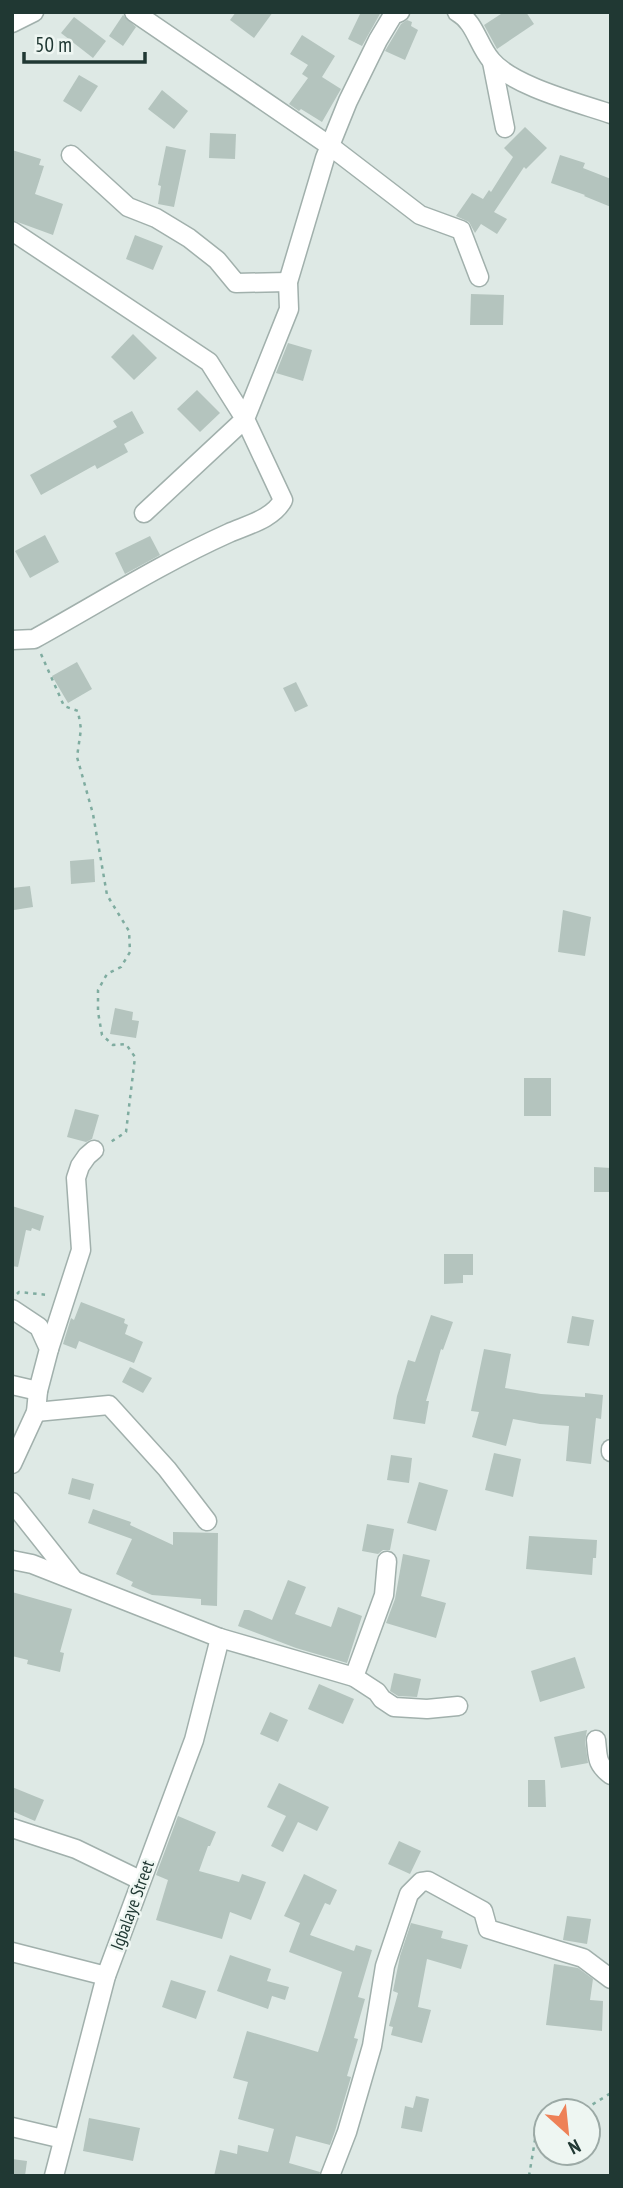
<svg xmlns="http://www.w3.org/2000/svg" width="623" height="2188" font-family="'PT Sans Narrow',sans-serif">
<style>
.building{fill:#b4c4be}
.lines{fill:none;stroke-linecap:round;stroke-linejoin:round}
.street-casing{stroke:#a1b0ac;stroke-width:21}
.path{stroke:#7faca0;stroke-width:2.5;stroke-dasharray:3.5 5;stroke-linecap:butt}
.street{stroke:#fff;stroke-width:18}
.labels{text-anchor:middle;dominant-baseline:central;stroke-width:5;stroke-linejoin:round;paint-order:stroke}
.street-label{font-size:18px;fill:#203833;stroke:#eef6f2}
</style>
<rect width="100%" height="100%" fill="#dee9e5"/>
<!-- building -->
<g class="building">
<polygon points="236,12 273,12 254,38 230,20"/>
<polygon points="361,12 381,12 362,46 348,39"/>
<polygon points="504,12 526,12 534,24 497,49 484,25"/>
<polygon points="123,15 136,27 123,46 109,36"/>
<polygon points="74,17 106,41 93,58 61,33"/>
<polygon points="407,20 412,22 411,26 418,30 405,60 385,51 401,24"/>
<polygon points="302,35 335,56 322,77 341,89 322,122 301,109 299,111 289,104 308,78 302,74 308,65 290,54"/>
<polygon points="79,75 98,86 81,112 63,101"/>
<polygon points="162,90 188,111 174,129 148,109"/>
<polygon points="525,127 547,148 526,169 524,167 494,212 507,219 497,234 481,224 475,233 469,222 456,216 472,193 483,199 489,190 491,192 513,157 504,148"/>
<polygon points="210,133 236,134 235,159 209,158"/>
<polygon points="166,146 186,150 174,207 158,204 161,186 158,185"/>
<polygon points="12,150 41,159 39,165 44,166 35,194 63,204 53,235 12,220"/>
<polygon points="560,155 585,163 583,168 611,179 611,207 584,196 585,195 551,183"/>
<polygon points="135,235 163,246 153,270 126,259"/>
<polygon points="471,294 504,295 503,325 470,325"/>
<polygon points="133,334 157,358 134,380 111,357"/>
<polygon points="288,343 312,350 303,381 276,373"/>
<polygon points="197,390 220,413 200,432 177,409"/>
<polygon points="132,411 144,433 124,444 128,452 97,469 95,465 41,495 30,475 117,427 113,421"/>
<polygon points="45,535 59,562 30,578 15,551"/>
<polygon points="150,536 160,555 125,574 115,553"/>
<polygon points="77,662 92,689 68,703 52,676"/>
<polygon points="296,682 308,706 295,712 283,688"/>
<polygon points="94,859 95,882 71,884 70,861"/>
<polygon points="30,886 33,907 14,910 12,888"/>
<polygon points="563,910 591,917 585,956 558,952"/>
<polygon points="115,1008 133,1012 132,1020 139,1021 136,1038 110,1034"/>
<rect x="524" y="1078" width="27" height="38"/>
<polygon points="75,1109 99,1115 92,1139 86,1142 67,1137"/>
<polygon points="594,1167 611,1168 611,1192 594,1192"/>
<polygon points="12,1206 44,1216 40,1231 32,1228 31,1231 26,1230 18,1267 12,1266"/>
<polygon points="444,1254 473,1254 473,1275 463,1275 463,1283 444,1284"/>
<polygon points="81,1302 125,1319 124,1323 128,1325 125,1334 143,1342 134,1363 79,1341 76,1349 63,1344 71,1318 74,1320"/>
<polygon points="431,1315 453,1322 443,1350 441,1349 426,1401 429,1401 425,1424 393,1419 397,1396 408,1360 415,1362"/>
<polygon points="572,1316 594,1320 589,1346 567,1343"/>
<polygon points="484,1349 511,1354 505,1388 541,1394 585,1397 585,1393 603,1395 601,1419 596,1418 591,1464 566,1461 569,1426 540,1424 513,1419 506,1446 472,1437 479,1412 471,1411"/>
<polygon points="130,1367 152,1378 143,1393 122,1382"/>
<polygon points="494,1453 521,1459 513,1497 485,1490"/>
<polygon points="391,1455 412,1458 409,1483 387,1480"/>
<polygon points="72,1478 94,1484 90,1500 68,1494"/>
<polygon points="419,1482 448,1490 436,1531 407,1523"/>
<polygon points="93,1509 131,1522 130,1525 173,1545 173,1532 218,1533 217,1606 201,1605 201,1599 152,1595 131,1586 133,1582 116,1574 132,1539 88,1523"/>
<polygon points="367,1524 394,1529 390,1550 383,1550 378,1554 362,1551"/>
<polygon points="529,1536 597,1540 596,1558 593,1558 592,1575 526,1569"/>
<polygon points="403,1554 430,1560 421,1596 446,1603 436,1638 386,1623 395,1599"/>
<polygon points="288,1580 306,1587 295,1614 331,1627 338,1607 362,1616 347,1663 296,1648 238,1626 244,1610 249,1610 272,1620"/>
<polygon points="12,1592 72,1609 60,1652 64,1653 60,1672 27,1664 28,1660 12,1656"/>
<polygon points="575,1657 585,1688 540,1702 531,1671"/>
<polygon points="394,1673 421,1679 417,1697 398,1696 390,1691"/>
<polygon points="319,1684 354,1699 343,1724 308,1709"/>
<polygon points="270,1712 288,1720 278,1742 260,1734"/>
<polygon points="587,1730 585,1741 588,1763 561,1768 554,1737"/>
<polygon points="528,1780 545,1780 546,1807 528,1807"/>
<polygon points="279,1783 329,1807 317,1831 298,1822 283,1852 271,1846 286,1816 267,1807"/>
<polygon points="12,1787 44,1800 35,1821 12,1811"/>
<polygon points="178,1816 216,1832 210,1846 208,1846 199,1871 239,1882 242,1874 266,1882 251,1920 230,1912 222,1939 156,1920 168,1880 156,1875"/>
<polygon points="399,1841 421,1851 410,1874 388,1864"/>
<polygon points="304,1874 337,1890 330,1905 325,1903 310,1935 354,1951 356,1945 372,1950 358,1997 365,1999 354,2038 358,2039 347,2076 351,2077 335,2131 330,2145 296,2136 289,2163 320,2172 319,2176 214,2176 220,2150 237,2154 238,2145 268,2152 274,2129 238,2119 248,2082 233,2078 247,2031 318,2052 325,2030 342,1972 289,1952 300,1923 284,1916"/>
<polygon points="567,1916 591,1919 587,1944 563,1940"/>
<polygon points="411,1923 443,1931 441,1938 468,1945 461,1969 427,1959 418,2007 431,2010 422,2043 391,2035 393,2027 389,2026 398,1993 393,1991 400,1956"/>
<polygon points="230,1955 271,1969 267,1981 289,1987 285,2000 272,1996 268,2009 217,1991"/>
<polygon points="554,1964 578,1968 593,1979 590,2000 603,2001 602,2031 546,2025"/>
<polygon points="171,1980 206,1991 196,2019 162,2007"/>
<polygon points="416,2096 429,2099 422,2132 401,2128 405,2106 413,2108"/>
<polygon points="89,2118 140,2128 133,2161 83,2151"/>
<polygon points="12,2159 27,2161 25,2176 12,2176"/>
</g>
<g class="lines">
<!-- street casing -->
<g class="street-casing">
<g id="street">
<polyline points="134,12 330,146 420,215 461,230 479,277"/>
<path d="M457 12C475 22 478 45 491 60 512 86 579 103 611 114"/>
<polyline points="12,23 34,12"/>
<polyline points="492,62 505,128"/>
<polyline points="71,155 128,207 156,218 189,238 217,260 236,283 288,282"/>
<polyline points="12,231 209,362 245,419 144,513"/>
<path d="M12 640 34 639C99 603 162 563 229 533 247 525 273 519 283 500L245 419 289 309 288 282 325 158 348 101 378 40 393 15 400 12"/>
<polyline points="12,1309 39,1327 49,1349 38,1391 36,1412 12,1464"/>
<polyline points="49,1349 81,1250 76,1178 80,1166 87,1156 94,1150"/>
<polyline points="12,1385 38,1391"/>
<polyline points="36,1412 109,1405 167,1469 207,1521"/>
<polyline points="611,1449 611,1452"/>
<polyline points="12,1502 73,1579"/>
<polyline points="12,1560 32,1564 220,1638 354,1677 377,1692 382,1699 394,1707 427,1709 458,1706"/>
<polyline points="354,1677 384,1595 387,1561"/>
<path d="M596 1740C598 1757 596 1764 611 1775"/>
<polyline points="12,1828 76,1849 140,1880"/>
<polyline points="12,1952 106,1976"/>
<polyline points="12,2127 63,2139"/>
<polyline points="54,2176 106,1976 194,1740 220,1638"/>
<polyline points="330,2176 347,2132 372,2046 385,1966 409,1894 421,1882 428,1881 483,1911 488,1929 583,1958 611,1979"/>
</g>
</g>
<!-- path -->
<g class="path">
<polyline points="41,654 64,706 78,711 81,729 77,757 93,814 107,895 129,931 130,952 121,967 107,974 98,990 98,1012 102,1035 113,1045 126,1044 135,1057 126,1132 109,1143"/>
<polyline points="17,1294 19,1292 48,1295"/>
<polyline points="577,2111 590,2106 611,2093"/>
<polyline points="529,2176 536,2134 546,2126"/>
</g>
<!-- street -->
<use href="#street" class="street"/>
</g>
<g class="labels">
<!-- street labels -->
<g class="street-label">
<text transform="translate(132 1905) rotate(-70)">Igbalaye Street</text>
</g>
</g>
<!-- border -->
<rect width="623" height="2188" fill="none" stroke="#203833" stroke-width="28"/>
<!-- north arrow -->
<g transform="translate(567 2132) rotate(153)"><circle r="33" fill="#eef6f2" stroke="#9caaa6" stroke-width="2"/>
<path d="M0-5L12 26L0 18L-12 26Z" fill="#ee8157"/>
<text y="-10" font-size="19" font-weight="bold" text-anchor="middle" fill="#203833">N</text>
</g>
<!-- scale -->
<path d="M24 52v10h121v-10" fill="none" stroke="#203833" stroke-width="3.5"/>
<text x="35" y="52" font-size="21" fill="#203833" stroke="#eef6f2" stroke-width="5" paint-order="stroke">50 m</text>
</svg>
